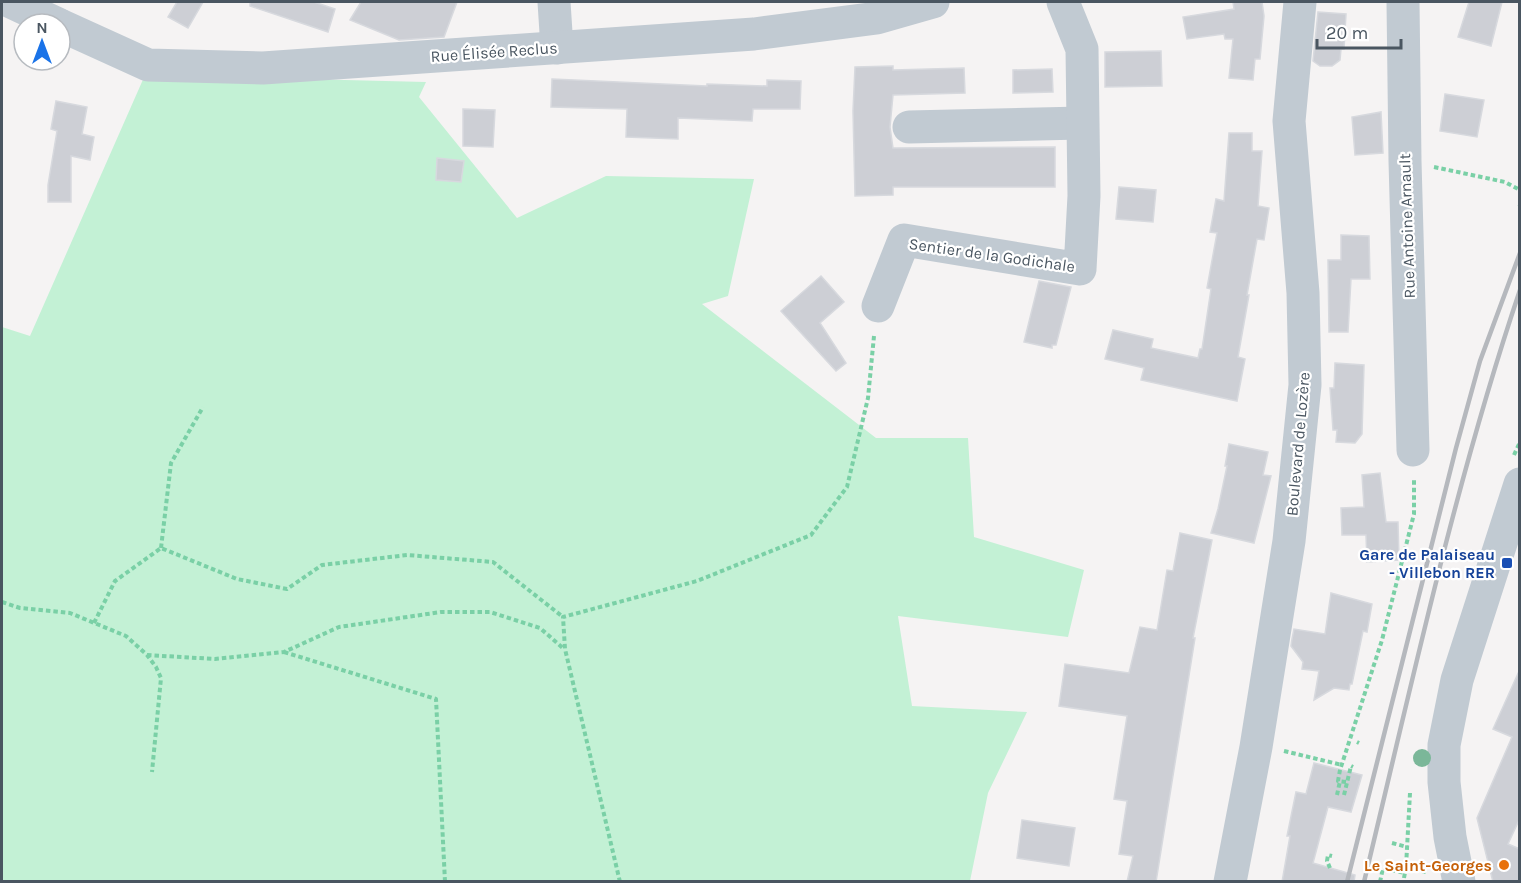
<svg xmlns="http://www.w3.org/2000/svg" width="1521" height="883" font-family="Karla,sans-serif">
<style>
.green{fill:#c3f1d5}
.building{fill:#cdcfd5;stroke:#d7d9de;stroke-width:1.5}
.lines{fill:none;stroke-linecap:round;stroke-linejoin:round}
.path{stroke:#7ad0a6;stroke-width:4;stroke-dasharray:4.5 3;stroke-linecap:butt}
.minor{stroke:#c1cad2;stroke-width:33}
.rail{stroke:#b5b8bd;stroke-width:4.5}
.tree{fill:#7bb799}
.transit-dot{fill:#1a4fb4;stroke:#fff;stroke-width:2}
.food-dot{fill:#e8710a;stroke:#fff;stroke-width:2}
.labels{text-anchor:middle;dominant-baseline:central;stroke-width:4.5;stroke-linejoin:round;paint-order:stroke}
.street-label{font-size:16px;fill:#4a5661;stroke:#fff}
.transit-label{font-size:16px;font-weight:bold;fill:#164399;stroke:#fff;text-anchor:end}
.food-label{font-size:16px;font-weight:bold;fill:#c56008;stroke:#fff;text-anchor:end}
</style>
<rect width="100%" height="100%" fill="#f5f3f3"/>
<!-- green -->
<polygon class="green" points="145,75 426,82 419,97 517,218 606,176 754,179 728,296 702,304 876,438 968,438 974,537 1084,570 1068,637 898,616 912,706 1027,712 988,793 970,881 2,881 2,327 30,336"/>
<!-- building -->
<g class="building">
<polygon points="177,2 203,2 188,28 168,17"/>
<polygon points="250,2 314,2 335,9 328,32 250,6"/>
<polygon points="361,2 457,2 444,37 399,40 350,20"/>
<polygon points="1233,2 1262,2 1264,16 1260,59 1255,59 1253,80 1229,78 1233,39 1225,39 1224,34 1187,39 1183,17 1234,9"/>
<polygon points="1469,2 1502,2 1491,46 1458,37"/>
<polygon points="1318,12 1346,14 1344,49 1341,49 1340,60 1332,66 1320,66 1313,61"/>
<polygon points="1161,51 1162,86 1105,87 1105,52"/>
<polygon points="893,66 893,70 964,68 965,93 893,95 890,127 893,148 1055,147 1055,187 893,187 893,195 855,196 853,111 855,67"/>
<polygon points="1052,69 1053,92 1013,93 1013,70"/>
<polygon points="552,79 707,86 707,84 767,86 767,80 801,81 800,109 753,109 752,121 678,118 678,139 626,137 627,109 551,107"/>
<polygon points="1445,94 1484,100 1477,137 1440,131"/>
<polygon points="56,101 87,107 82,134 94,137 90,160 71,156 71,202 48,202 48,185 57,131 51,129"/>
<polygon points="463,109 495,110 493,147 463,146"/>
<polygon points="1381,112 1383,153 1355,155 1352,117"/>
<polygon points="1229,133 1252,133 1252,151 1262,151 1258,206 1269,208 1264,240 1257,239 1247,295 1249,295 1238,357 1245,359 1237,401 1141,380 1144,368 1105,359 1113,330 1153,339 1151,348 1198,358 1200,349 1202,349 1211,289 1207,288 1217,233 1210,232 1216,199 1224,201"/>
<polygon points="437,158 464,161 461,182 436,180"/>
<polygon points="1119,187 1156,190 1153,222 1116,219"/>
<polygon points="1341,235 1369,236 1370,279 1351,279 1348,332 1329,332 1328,260 1341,260"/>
<polygon points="821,276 844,302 820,323 846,363 836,371 781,311"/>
<polygon points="1039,281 1071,287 1056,345 1052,345 1052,348 1024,342"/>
<polygon points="1335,363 1364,365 1362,434 1355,443 1336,442 1337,430 1333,430 1330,388 1334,388"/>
<polygon points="1229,444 1268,452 1263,475 1271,476 1254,543 1211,533 1218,509 1227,466 1225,466"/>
<polygon points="1380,473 1386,522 1398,522 1399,560 1367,562 1366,535 1342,535 1341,508 1364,507 1362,475"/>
<polygon points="1180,533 1212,540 1193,638 1195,638 1156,882 1127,882 1133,856 1119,854 1127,801 1114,799 1127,716 1059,706 1065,664 1129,673 1140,627 1157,630 1167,570 1173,571"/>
<polygon points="1331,593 1372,604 1367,632 1363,631 1352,684 1350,684 1349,690 1334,688 1314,700 1319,671 1302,669 1303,662 1291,646 1292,639 1294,629 1325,634"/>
<polygon points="1520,669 1520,818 1508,844 1520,849 1520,882 1493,882 1477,818 1512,737 1493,729"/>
<polygon points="1314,763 1362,775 1351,812 1328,807 1313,863 1355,875 1354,882 1282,882 1290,836 1287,836 1296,792 1306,794"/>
<polygon points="1022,820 1075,828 1069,866 1017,858"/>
</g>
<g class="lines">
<!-- path -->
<g class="path">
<polyline points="1434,167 1505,182 1520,190"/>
<polyline points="1519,207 1520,206"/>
<polyline points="1514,455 1520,442"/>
<polyline points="161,548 171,463 203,407"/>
<polyline points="2,602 20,608 70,613 126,636 147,655 156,667 161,678 152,772"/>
<polyline points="94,623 115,581 161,548 237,579 287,589 322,565 407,555 493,562 563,617"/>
<polyline points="284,652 436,699 445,882"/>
<polyline points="147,655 215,659 284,652 339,627 441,612 490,612 540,628 564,649"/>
<polyline points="1357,742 1359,743"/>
<polyline points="1284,751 1342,765"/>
<polyline points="1346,782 1338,781 1340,770 1382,640 1414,514 1414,480"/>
<polyline points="1410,793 1406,867 1426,872"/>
<polyline points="1337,795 1340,781"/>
<polyline points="1344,795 1351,766 1353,767"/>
<polyline points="1392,843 1407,847"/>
<polyline points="1330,868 1327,861 1328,855 1332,856"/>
<polyline points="1404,878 1406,867"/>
<polyline points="620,882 565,649 563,617 697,581 811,535 847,487 868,398 874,336"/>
<polyline points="1380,882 1383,868 1405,873"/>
</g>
<!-- minor -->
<g class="minor">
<polyline points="11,2 58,24"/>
<polyline points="554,2 557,48"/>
<polyline points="1403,2 1405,161 1413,450"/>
<polyline points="60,25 148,65 263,68 754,34 877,18 933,2"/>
<polyline points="909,127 1082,123"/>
<polyline points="878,306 904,240 1080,269 1084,196 1082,49 1063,2"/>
<polyline points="1230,882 1256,747 1289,541 1305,385 1303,293 1289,121 1300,2"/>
<polyline points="1459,882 1450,837 1444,782 1444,745 1457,680 1520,484"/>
</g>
<!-- rail -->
<g class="rail">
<polyline points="1347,882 1456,448 1480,361 1520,253"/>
<path d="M1364 882C1412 683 1455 483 1520 290"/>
</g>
</g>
<!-- trees -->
<circle class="tree" cx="1422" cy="758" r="9"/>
<!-- markers -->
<rect class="transit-dot" x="1501" y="557" width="12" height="12" rx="3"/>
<circle class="food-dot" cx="1504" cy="865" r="6"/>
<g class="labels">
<!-- street labels -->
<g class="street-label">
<text transform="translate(494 52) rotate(-4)">Rue Élisée Reclus</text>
<text transform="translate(1407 226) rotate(-92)">Rue Antoine Arnault</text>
<text transform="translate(992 255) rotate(8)">Sentier de la Godichale</text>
<text transform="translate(1298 444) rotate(-85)">Boulevard de Lozère</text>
</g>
<!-- transit labels -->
<g class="transit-label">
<text x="1495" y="554">Gare de Palaiseau<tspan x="1495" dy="18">- Villebon RER</tspan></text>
</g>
<!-- food labels -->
<g class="food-label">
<text x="1492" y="865">Le Saint-Georges</text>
</g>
</g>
<!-- border -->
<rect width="1521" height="883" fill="none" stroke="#4a5661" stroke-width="6"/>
<!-- north arrow -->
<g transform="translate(42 42)"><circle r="28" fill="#ffffff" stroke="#b7bbc0" stroke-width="1.5"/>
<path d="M0-4.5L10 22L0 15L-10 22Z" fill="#1a73e8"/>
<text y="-9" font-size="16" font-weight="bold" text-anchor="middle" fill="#4a5661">N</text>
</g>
<!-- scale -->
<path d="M1317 39v9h84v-9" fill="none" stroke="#4a5661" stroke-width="3"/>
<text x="1326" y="39" font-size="18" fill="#4a5661" stroke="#ffffff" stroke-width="4.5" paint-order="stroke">20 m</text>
</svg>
